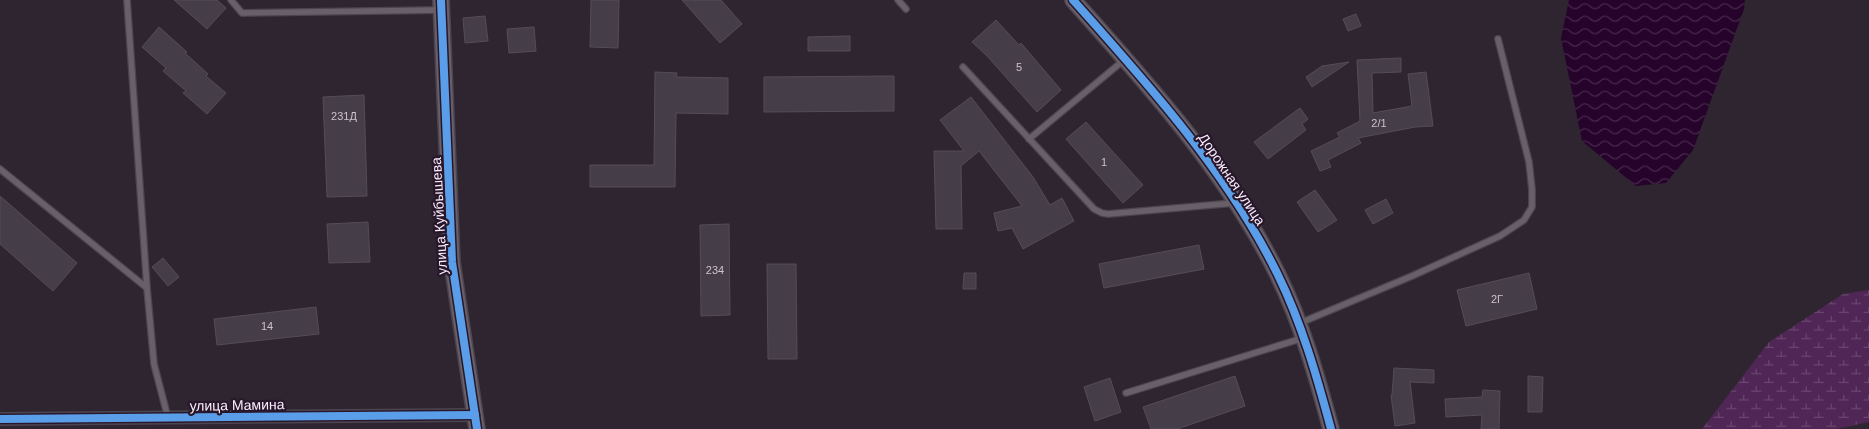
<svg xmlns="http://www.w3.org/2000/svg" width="1869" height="429" font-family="Helvetica,sans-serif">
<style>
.wetland{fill:url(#wetland-marsh)}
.water{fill:url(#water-waves)}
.building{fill:#453d47;stroke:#544d56}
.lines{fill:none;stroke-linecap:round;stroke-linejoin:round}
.service-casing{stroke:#4c444e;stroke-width:8}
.minor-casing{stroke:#4c444e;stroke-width:14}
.tertiary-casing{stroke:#4c444e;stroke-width:18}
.service{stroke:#686069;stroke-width:5.5}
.minor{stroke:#686069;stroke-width:11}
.tertiary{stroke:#686069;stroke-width:15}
.cycleway-casing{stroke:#28172b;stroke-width:11}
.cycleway{stroke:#5a9eea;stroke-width:8}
.labels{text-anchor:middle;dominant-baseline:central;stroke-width:4.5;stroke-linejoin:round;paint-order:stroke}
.number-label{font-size:11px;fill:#cdc2cf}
.street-label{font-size:14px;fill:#faeefc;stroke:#28172b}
</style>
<defs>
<pattern id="wetland-marsh" width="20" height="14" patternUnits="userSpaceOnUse" patternTransform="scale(1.25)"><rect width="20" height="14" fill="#502656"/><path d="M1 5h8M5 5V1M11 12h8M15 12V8" fill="none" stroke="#6a466f"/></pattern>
<pattern id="water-waves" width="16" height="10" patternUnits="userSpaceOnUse" patternTransform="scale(1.25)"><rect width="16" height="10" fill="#26032b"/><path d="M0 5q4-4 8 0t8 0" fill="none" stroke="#46284b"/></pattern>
</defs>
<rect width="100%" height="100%" fill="#2e2530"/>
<!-- wetland -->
<polygon class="wetland" points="1869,290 1869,422 1836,429 1702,429 1769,342 1843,294"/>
<!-- water -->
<polygon class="water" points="1569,0 1745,0 1744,9 1693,150 1666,183 1636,186 1582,141 1561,38"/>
<!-- building -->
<g class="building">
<polygon points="174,0 217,0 226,8 207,29"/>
<polygon points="591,0 619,0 618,48 590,47"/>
<polygon points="682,0 721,0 742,24 720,43"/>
<polygon points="1356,14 1361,26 1348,31 1343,19"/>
<polygon points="485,16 488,41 465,43 463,18"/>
<polygon points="996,20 1019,45 1021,43 1061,90 1037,112 987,56 972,42"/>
<polygon points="159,27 187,52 185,53 208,74 206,76 226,93 207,114 183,93 186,91 163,71 166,68 142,47"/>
<polygon points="534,27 536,51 509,53 507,29"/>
<polygon points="850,36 850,51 808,51 808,37"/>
<polygon points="1401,58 1401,72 1372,73 1373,113 1412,106 1408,74 1426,72 1433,126 1415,127 1358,138 1361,143 1328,160 1331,167 1320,171 1311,151 1340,137 1337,133 1360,121 1357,60"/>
<polygon points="1349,62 1312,87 1306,77 1322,66"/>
<polygon points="655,72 677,73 676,77 728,78 728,114 676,113 675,187 590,187 590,165 654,165"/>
<polygon points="894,76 894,111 764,112 764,77"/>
<polygon points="364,95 367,196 327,197 323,97"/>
<polygon points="971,97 1033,177 1050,205 1062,198 1074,221 1023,249 1012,228 998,231 994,213 1022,206 979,151 961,166 962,229 936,229 934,151 964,151 940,120"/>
<polygon points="1300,108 1308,119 1302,124 1306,130 1268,159 1254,142"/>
<polygon points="1086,122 1143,185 1123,203 1066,139"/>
<polygon points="1315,190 1337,220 1318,232 1297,202"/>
<polygon points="0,196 77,263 53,291 0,244"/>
<polygon points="1386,199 1393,213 1373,224 1365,210"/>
<polygon points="368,222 370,262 329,263 327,224"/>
<polygon points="729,224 730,315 701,316 700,225"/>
<polygon points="1199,245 1204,269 1104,288 1099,264"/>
<polygon points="163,258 179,277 168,286 152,267"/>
<polygon points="767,264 796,264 797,359 768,359"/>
<polygon points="964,273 976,273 976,289 963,289"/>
<polygon points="1529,273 1537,309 1466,326 1457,290"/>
<polygon points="316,307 319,334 217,345 214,319"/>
<polygon points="1394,368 1434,370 1434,383 1410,382 1415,423 1395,426 1391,395 1392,395"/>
<polygon points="1235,376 1245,406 1177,429 1151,429 1143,407"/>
<polygon points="1528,376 1543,377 1542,412 1528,412"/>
<polygon points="1110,378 1121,412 1095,421 1084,387"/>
<polygon points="1483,390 1500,391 1499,429 1481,429 1482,415 1446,417 1445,399 1482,397"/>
</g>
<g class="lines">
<!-- service casing -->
<g class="service-casing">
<g id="service">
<polyline points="127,0 147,288 154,364 168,418"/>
<polyline points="231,0 242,13 441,10"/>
<polyline points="898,0 906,9"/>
<polyline points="963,67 1094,209 1102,213 1108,214 1234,203"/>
<polyline points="1029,139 1124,60"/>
<polyline points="0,169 147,288"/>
<polyline points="1300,323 1412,276 1500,236 1524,220 1532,207 1532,189 1529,162 1498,39"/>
<polyline points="1126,393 1303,338"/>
</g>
</g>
<!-- minor casing -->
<g class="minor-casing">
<polyline id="minor" points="0,419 475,415"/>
</g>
<!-- tertiary casing -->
<g class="tertiary-casing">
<g id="tertiary">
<polyline points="441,0 452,262 477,429"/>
<path d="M1073 0C1149 85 1228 173 1278 275 1302 324 1317 377 1331 429"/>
</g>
</g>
<!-- service -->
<use href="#service" class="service"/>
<!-- minor -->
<use href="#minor" class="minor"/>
<!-- tertiary -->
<use href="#tertiary" class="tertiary"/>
<!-- cycleway casing -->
<g class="cycleway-casing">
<g id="cycleway">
<polyline points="441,0 452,262 477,429"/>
<path d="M1073 0C1149 85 1228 173 1278 275 1302 324 1317 377 1331 429"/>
<polyline points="0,419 475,415"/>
</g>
</g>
<!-- cycleway -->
<use href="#cycleway" class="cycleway"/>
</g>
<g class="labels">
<!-- number labels -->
<g class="number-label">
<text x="1019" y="67">5</text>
<text x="344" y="116">231Д</text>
<text x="1379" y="123">2/1</text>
<text x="1104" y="162">1</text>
<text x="715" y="270">234</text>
<text x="1497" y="299">2Г</text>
<text x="267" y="326">14</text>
</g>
<!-- street labels -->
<g class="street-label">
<text transform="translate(1232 179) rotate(56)">Дорожная улица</text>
<text transform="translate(439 216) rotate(-93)">улица Куйбышева</text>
<text transform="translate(237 405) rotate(-1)">улица Мамина</text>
</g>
</g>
</svg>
